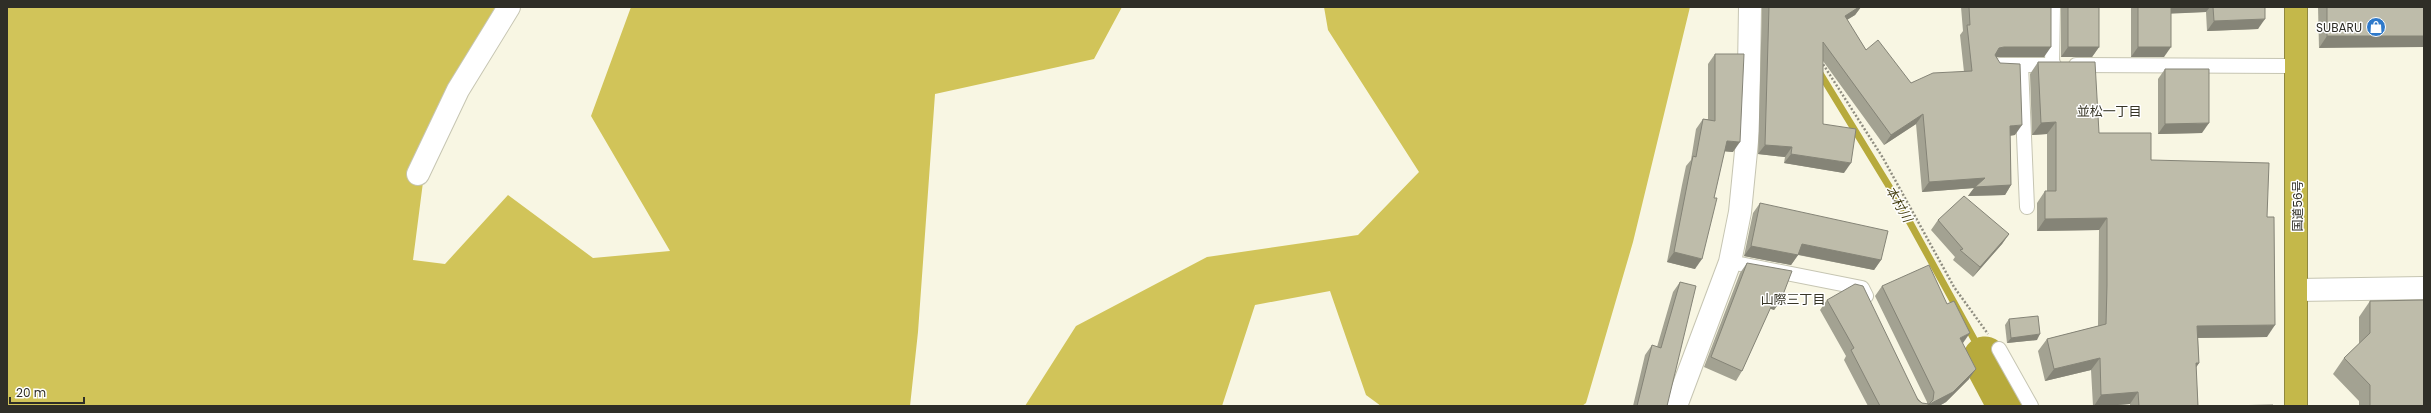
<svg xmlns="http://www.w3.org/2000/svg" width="2431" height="413" font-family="Poppins,'Noto Sans JP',sans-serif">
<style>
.forest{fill:#d1c459}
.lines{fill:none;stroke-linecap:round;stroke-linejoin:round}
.stream{stroke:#b7aa3c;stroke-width:7}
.river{stroke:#b7aa3c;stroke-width:45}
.lane-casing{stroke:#c6c5b2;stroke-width:16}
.street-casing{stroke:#c6c5b2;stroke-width:24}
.highway-casing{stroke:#90883e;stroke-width:24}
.path{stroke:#8f8d80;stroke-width:2.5;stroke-dasharray:2 2;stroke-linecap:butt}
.lane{stroke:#fff;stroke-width:14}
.street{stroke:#fff;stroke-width:22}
.highway{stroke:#c4b84a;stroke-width:22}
.wall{fill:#a3a292}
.shaded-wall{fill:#858477}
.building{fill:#bebcaa;stroke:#858477}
.labels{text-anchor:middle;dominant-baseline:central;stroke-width:3;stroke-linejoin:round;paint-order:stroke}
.poi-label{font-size:12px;fill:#2f2e27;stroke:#fff;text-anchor:end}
.street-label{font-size:12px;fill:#2f2e27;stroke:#fff}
.neighbourhood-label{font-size:13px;fill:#363425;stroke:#fff}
.water-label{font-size:13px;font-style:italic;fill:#443e11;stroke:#fff}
</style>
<rect width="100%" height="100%" fill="#f8f6e3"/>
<!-- forest -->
<g class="forest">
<polygon points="7,7 495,7 427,151 413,260 445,264 508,195 593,258 670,251 591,116 631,7 1122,7 1094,59 935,94 918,332 910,406 7,406"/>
<polygon points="1324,7 1690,7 1633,242 1586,403 1582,406 1381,406 1366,395 1330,291 1255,305 1222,406 1025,406 1076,326 1207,257 1358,235 1419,172 1328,30"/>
</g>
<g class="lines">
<!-- stream -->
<polyline class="stream" points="1818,70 1898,201 1985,359"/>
<!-- river -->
<polyline class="river" points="1985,359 2010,406"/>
<!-- lane casing -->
<g class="lane-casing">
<g id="lane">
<polyline points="2000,65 2054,65"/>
<polyline points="2021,65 2027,207"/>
<polyline points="2052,65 2053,7"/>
<polyline points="2076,65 2296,66"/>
<polyline points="1730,262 1862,288 1866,296"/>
<polyline points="1999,349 2031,406"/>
</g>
</g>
<!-- street casing -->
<g class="street-casing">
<g id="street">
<polyline points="418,174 458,90 509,7"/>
<polyline points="2297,290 2424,288"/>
<polyline points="1676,406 1730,262 1740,212 1748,131 1750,7"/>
</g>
</g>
<!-- highway casing -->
<g class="highway-casing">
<polyline id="highway" points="2296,7 2296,406"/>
</g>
<!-- path -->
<polyline class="path" points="1821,61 1883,158 1954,287 1988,334"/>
<!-- lane -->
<use href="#lane" class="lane"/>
<!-- street -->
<use href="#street" class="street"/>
<!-- highway -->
<use href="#highway" class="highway"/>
</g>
<!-- wall -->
<g class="wall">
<polygon points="1762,7 1861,7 1855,15 1847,20 1866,50 1911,83 1964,72 1960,35 1963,31 1961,7 2051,7 2044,57 1997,57 2015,135 2010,136 2011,185 2005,195 1968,196 1974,188 1922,192 1916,124 1884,145 1823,61 1823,124 1844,173 1784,163 1785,157 1758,154"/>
<polygon points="2061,7 2099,7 2099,47 2092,57 2061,57"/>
<polygon points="2131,7 2265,7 2258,29 2207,31 2206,12 2171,13 2164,57 2131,57"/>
<polygon points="2318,7 2424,7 2319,48"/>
<polygon points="1715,54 1733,152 1724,151 1695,269 1667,262 1682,185 1686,166 1691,160 1696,129 1703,119 1708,119 1708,64"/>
<polygon points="2038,62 2099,133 2151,160 2267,217 2267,337 2198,338 2199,363 2196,367 2198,406 2130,406 2130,404 2105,406 2093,406 2091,370 2045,381 2038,351 2047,339 2098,326 2099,230 2037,231 2037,203 2045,191 2047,191 2047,134 2032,135 2030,74"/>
<polygon points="2165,69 2202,133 2158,134 2158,79"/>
<polygon points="1760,203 1881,260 1874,270 1798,255 1791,265 1744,256 1753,213"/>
<polygon points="1938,220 2009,234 2002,244 1973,277 1953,260 1955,257 1931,230"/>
<polygon points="1747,263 1781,300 1774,310 1770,308 1742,371 1736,381 1704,367 1740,273"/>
<polygon points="1680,282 1667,406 1633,406 1645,355 1652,345 1657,347 1673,292"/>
<polygon points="1882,286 1963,343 1962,343 1969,379 1946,402 1939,406 1868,406 1844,360 1846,356 1820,310 1827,300 1922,403 1927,404 1927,402 1875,296"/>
<polygon points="2370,301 2424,406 2359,406 2359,401 2333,374 2344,358 2359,344 2359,317"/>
<polygon points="2009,319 2037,340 2007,343 2005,325"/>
</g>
<!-- shaded-wall -->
<g class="shaded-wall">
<polygon points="1859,7 1861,7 1855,15 1838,25 1845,16"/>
<polygon points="2168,7 2210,7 2206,12 2164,14"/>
<polygon points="2265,19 2258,29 2207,31 2214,21"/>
<polygon points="2327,36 2424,36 2424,47 2319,48"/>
<polygon points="2004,47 2051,47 2044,57 1997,57 1992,58 1999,48"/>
<polygon points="2068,47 2099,47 2092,57 2061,57"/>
<polygon points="2138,47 2171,47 2164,57 2131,57"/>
<polygon points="1923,114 1916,124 1884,145 1891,135"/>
<polygon points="2056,122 2047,134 2032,135 2041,123"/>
<polygon points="2209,123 2202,133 2158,134 2165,124"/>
<polygon points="2022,125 2015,135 2003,136 2010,126"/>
<polygon points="1727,141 1740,142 1733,152 1720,151"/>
<polygon points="1765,145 1792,147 1785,157 1758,154"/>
<polygon points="1791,154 1851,163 1844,173 1784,163"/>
<polygon points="1985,178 2011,185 2005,195 1968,196 1974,188 1922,192 1929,182"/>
<polygon points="2107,218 2099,230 2037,231 2045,219"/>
<polygon points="2009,234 2002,244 1973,277 1980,267"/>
<polygon points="1802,244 1881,260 1874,270 1795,254"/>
<polygon points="1751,246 1798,255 1791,265 1744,256"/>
<polygon points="1674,252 1702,259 1695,269 1667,262"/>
<polygon points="1775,298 1781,300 1774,310 1768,308"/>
<polygon points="2275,325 2267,337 2189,338 2197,326"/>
<polygon points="1970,333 1963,343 1953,348 1960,338"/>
<polygon points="2040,334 2037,340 2007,343 2011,338"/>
<polygon points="2100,358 2091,370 2045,381 2054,369"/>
<polygon points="2196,363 2199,363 2191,375"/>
<polygon points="1976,369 1969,379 1946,402 1939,406 1926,406"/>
<polygon points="2138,392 2130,404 2105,406 2094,406 2101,395"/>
</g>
<!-- building -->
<g class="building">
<polygon points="1769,7 1859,7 1845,16 1866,50 1878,40 1911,83 1933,73 1972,71 1967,25 1970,25 1969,7 2051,7 2051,47 2004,47 1999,48 1995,55 2000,63 2020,64 2022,125 2010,126 2011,185 1975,187 1985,178 1929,182 1923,114 1891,135 1823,42 1823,124 1856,129 1851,163 1791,154 1792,147 1765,145"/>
<rect x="2068" y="7" width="31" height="40"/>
<rect x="2138" y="7" width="33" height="40"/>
<polygon points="2213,7 2265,7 2265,19 2214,21"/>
<rect x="2327" y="7" width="97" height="29"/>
<polygon points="1715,54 1744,54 1740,142 1727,141 1714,198 1717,198 1702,259 1674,252 1689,175 1693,156 1696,157 1703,119 1715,121"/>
<polygon points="2038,62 2095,62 2099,133 2151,133 2151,160 2269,163 2267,217 2274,217 2275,325 2197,326 2199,363 2196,363 2198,406 2139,406 2138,392 2101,395 2100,358 2054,369 2047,339 2106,324 2107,285 2107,218 2045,219 2045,191 2056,191 2056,122 2041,123"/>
<polygon points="2165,69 2209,69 2209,123 2165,124"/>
<polygon points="1964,196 2009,234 1980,267 1960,250 1963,249 1938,220"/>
<polygon points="1760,203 1888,231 1881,260 1802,244 1798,255 1751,246"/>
<polygon points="1747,263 1792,271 1781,300 1775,298 1742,371 1711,357"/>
<polygon points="1929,265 1947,304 1954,301 1970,333 1960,338 1976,369 1953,392 1926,406 1880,406 1851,350 1854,348 1827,300 1855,284 1863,286 1918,400 1922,403 1929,404 1933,400 1934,392 1882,286"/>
<polygon points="1680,282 1696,286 1667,406 1637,406 1652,345 1661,348"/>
<polygon points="2424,300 2424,406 2370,406 2370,385 2344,358 2370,333 2370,301"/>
<polygon points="2038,316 2040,334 2011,338 2009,319"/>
<polygon points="2273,405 2273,406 2224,406"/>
</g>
<!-- icons -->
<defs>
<g id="shop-disc" transform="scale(1)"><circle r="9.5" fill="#2e79ca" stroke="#fff"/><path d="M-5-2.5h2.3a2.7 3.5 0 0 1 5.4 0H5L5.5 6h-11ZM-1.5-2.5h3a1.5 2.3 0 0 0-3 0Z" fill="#fff"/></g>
</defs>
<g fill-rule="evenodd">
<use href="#shop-disc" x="2376" y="27"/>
</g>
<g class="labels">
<!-- poi labels -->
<g class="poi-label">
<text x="2362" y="27">SUBARU</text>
</g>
<!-- street labels -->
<g class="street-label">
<text transform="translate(2297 206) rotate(-90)">国道56号</text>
</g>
<!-- neighbourhood labels -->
<g class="neighbourhood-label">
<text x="2109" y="111">並松一丁目</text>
<text x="1793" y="299">山際三丁目</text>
</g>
<!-- water labels -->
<g class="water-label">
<text transform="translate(1899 204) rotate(60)">本村川</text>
</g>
</g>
<!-- border -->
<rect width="2431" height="413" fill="none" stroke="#2f2e27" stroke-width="16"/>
<!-- scale -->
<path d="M10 397v6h74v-6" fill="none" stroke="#2f2e27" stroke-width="2"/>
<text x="16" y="397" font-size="12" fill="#2f2e27" stroke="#ffffff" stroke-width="3" paint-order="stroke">20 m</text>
</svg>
